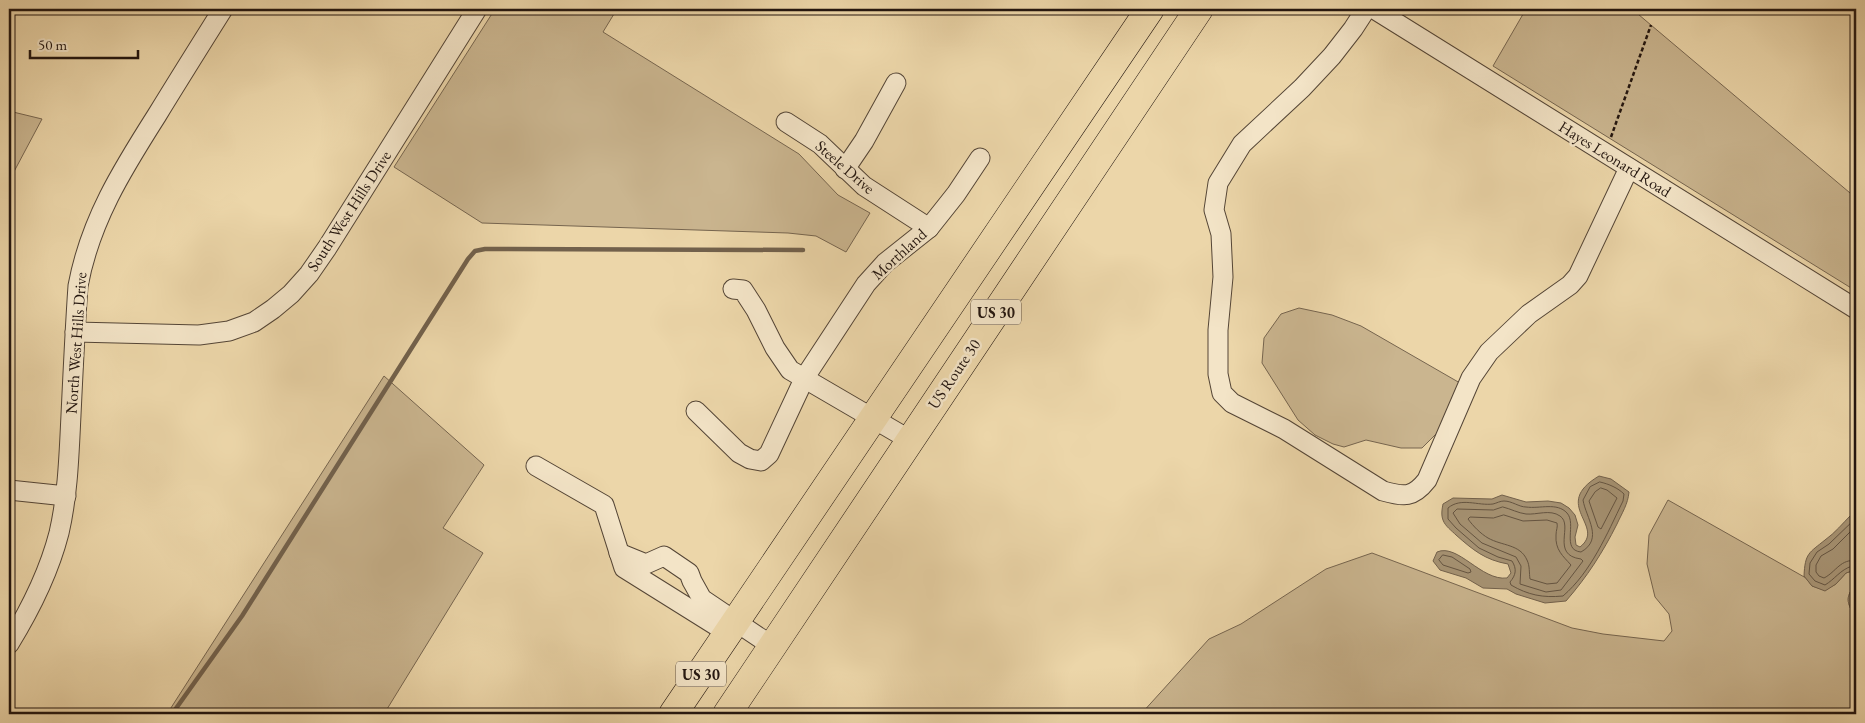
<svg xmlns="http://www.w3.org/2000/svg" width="1865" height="723" font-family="'EB Garamond',serif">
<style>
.green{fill:#cab58f;stroke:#76654f}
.water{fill:#a79475;stroke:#72614c}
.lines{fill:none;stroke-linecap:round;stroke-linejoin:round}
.shore{stroke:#645442;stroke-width:1}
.stream{stroke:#72614c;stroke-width:4.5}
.minor-casing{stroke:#544536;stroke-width:21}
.highway-casing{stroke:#22150f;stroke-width:29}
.path{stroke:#22150f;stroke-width:2.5;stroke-dasharray:4 2.5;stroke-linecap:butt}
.minor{stroke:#f3e4c7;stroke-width:19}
.highway{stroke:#ecd6a9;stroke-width:28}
.labels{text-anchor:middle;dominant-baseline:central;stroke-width:5;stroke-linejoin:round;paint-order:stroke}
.shield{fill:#f3e4c7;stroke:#615346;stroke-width:1}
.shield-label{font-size:15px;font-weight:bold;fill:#22150f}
.street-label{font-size:16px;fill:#22150f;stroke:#f3e4c7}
</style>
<rect width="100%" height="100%" fill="#ecd6a9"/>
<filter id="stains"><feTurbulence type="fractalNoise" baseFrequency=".004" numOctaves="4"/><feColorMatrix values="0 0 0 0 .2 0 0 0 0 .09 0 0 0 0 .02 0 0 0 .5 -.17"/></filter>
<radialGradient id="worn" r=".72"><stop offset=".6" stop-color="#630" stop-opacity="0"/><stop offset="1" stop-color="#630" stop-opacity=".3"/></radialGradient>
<!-- green -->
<g class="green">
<polygon points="495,9 617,9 603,32 799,154 838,195 870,213 846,252 816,236 788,233 482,223 394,167"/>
<polygon points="1526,9 1632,9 1856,198 1856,291 1493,66"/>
<polygon points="9,111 42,119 9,181"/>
<polygon points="1299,308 1332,315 1361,326 1460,383 1437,433 1422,448 1401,448 1366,440 1344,447 1333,444 1315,435 1298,420 1262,363 1264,338 1281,314"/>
<polygon points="384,376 484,465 443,528 483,553 384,714 167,714"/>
<path d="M1668 500 1806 578 1812 586 1825 590 1836 584 1846 573 1852 571 1856 575C1853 597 1840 593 1856 618V714H1141L1209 639 1241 624 1326 569 1372 553 1572 628 1603 634 1664 641 1672 631 1669 614 1655 597 1647 564 1649 535Z"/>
</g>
<!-- water -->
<g class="water">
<path d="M1599 476 1611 479 1629 492C1628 504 1622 513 1617 524 1603 552 1587 577 1566 601L1545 603 1516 594 1507 589 1483 588 1466 578 1440 570 1433 561 1437 552C1458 543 1481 581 1507 578L1511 573 1508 564C1485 560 1473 550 1456 535 1452 531 1445 526 1443 520 1441 515 1442 509 1443 504L1453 498 1492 499 1502 495 1526 502 1548 501 1561 503 1569 508 1575 515 1578 525 1575 537 1576 545 1580 547C1607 526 1550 505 1599 476Z"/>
<path d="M1856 513V618C1840 593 1853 597 1856 575L1852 571 1846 573 1836 584 1825 591 1812 586 1804 576C1805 553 1809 553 1825 540 1835 533 1843 523 1851 515Z"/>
</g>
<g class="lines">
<!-- shore -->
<g class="shore">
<path d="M1600 482C1609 484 1618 488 1624 494L1623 501C1607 534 1591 572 1563 596 1543 598 1528 595 1511 585L1510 582C1516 575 1517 569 1512 561L1498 557 1479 548 1456 528 1448 519V508C1461 497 1478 506 1493 504 1497 503 1500 501 1504 501 1512 501 1519 507 1526 507 1540 509 1557 502 1567 513 1577 524 1561 550 1581 552 1604 539 1586 518 1583 500L1590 487Z"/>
<polygon points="1601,488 1607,490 1617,498 1601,529 1598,527 1589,501 1595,492"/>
<path d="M1503 507C1511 509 1518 513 1526 514 1537 515 1550 509 1560 516 1574 525 1550 555 1581 559L1583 561 1561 590 1546 592 1520 584 1521 566 1516 557 1482 543 1460 524 1453 513 1457 509 1493 510Z"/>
<path d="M1504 515 1523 521 1547 520 1557 523C1558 527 1556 530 1556 535 1555 550 1563 556 1571 565L1557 583 1547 584 1530 579C1529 573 1530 566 1527 560 1520 544 1502 546 1488 538 1481 534 1473 526 1468 519L1470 517 1493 518Z"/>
<path d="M1856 518 1829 544 1817 552 1810 563 1809 574 1815 581 1825 585C1835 579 1840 570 1852 566L1856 568"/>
<path d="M1856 526 1833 549 1821 556 1816 565V572L1819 576 1824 578C1836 572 1841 558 1856 561"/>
<polygon points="1443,555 1452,557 1470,569 1471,572 1468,573 1443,565 1439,560"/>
</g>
<!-- stream -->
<polyline class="stream" points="172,714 242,616 468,259 475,251 485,249 803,250"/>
<!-- minor casing -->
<g class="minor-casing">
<g id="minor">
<path d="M1366 9 1353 29 1332 56 1302 88 1242 144 1218 183 1214 210 1221 234 1223 277 1218 330V374L1222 393 1232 403 1284 429 1383 491C1404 497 1413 498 1427 480L1471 378 1489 352 1529 314 1570 285 1578 276 1629 168"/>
<polyline points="1374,9 1856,309"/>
<polyline points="786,122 820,144 864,186 929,228"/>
<polyline points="845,169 864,141 896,83"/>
<polyline points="733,289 743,290 756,310 775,348 790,370 910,440"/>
<polyline points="75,332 199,335 229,331 254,322 273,309 291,294 309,274 327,248 477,9"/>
<polyline points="696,411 739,453 750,459 761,461 769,454 805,377 866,284 885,263 929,228 956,194 980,158"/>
<polyline points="536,466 604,505 624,568 728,633"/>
<polyline points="9,490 66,496"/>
<polyline points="619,553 646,564 664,556 689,573 692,581 702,599 772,646"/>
<path d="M9 644C30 610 49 572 59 533 68 494 69 455 71 415 73 372 75 329 78 286 90 221 122 170 157 115 179 79 201 44 223 9"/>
</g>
</g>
<!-- highway casing -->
<g class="highway-casing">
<g id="highway">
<polyline points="673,714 1150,9"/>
<polyline points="727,714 1199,9"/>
</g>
</g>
<!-- path -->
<polyline class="path" points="1611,137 1651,25"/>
<!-- minor -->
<use href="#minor" class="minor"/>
<!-- highway -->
<use href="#highway" class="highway"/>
</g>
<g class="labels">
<!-- shield labels -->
<g class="shield">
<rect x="971" y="299.5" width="50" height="25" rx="4"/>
<rect x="676" y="661.5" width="50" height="25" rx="4"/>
</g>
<g class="shield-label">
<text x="996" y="312">US 30</text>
<text x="701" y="674">US 30</text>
</g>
<!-- street labels -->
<g class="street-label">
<text transform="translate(1615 159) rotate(32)">Hayes Leonard Road</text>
<text transform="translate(845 167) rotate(41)">Steele Drive</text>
<text transform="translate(349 211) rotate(-57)">South West Hills Drive</text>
<text transform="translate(899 254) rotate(-42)">Morthland</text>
<text transform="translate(76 343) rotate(-86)">North West Hills Drive</text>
<text transform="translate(954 374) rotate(-56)">US Route 30</text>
</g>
</g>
<!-- margin -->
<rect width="1865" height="723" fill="none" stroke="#ecd6a9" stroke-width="30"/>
<rect x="10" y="10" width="1845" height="703" fill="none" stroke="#22150f" stroke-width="2.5"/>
<rect x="15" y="15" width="1835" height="693" fill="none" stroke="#22150f"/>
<!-- scale -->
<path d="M30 50v8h108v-8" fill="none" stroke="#22150f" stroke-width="2.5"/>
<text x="38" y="50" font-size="15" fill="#22150f" stroke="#f3e4c7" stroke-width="4" paint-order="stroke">50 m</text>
<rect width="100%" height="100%" filter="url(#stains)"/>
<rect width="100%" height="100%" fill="url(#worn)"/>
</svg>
